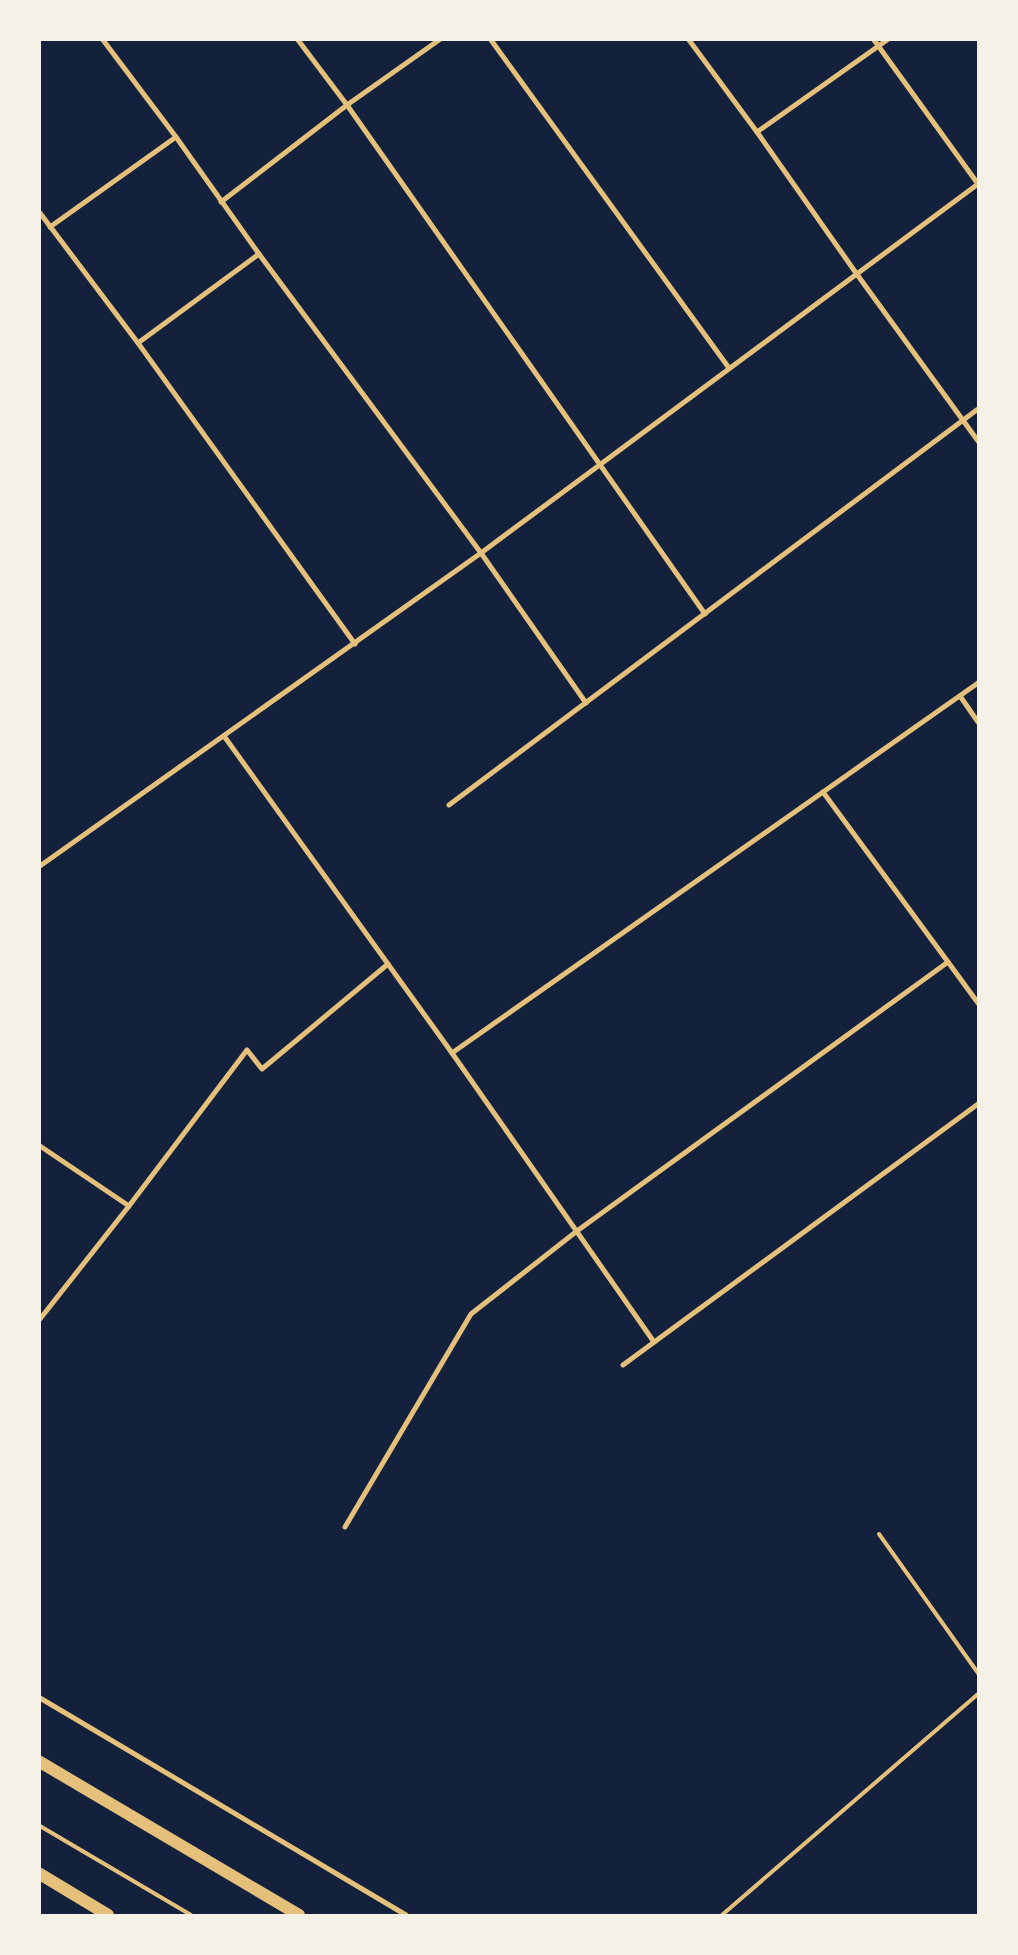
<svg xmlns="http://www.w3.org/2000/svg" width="1018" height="1955" font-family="Inter,sans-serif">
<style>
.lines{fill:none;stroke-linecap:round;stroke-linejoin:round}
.service{stroke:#e5c07b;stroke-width:4}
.minor{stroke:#e5c07b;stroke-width:5}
.primary{stroke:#e5c07b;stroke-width:12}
</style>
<rect width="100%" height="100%" fill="#14213d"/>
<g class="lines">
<!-- service -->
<g class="service">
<polyline points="879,1534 978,1673"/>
<polyline points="40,1826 191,1915"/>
<polyline points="722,1915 978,1694"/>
</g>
<!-- minor -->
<g class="minor">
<polyline points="103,40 176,137"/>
<polyline points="298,40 347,105 705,614"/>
<polyline points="491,40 729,368"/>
<polyline points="689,40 757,132 856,273 978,441"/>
<polyline points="874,40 978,184"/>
<polyline points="757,132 887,40"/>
<polyline points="221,202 347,105 439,40"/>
<polyline points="40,213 138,343 355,644"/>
<polyline points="50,227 176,137 259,254 481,553 586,703"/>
<polyline points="138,343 259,254"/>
<polyline points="960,696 978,722"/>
<polyline points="224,736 452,1053 654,1342"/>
<polyline points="823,792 948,962"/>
<polyline points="449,805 978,409"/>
<polyline points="40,866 481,553 978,184"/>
<polyline points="452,1053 978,683"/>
<polyline points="40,1146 129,1206"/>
<polyline points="40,1319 129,1206 247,1050 262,1069 388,964"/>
<polyline points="623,1365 978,1104"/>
<polyline points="345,1527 471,1314 577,1231 948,962 978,1003"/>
<polyline points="40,1698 406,1915"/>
</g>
<!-- primary -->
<g class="primary">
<polyline points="40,1762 299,1915"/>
<polyline points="40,1874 108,1915"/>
</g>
</g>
<!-- border -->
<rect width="1018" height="1955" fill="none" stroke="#f6f1e7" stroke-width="82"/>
</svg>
